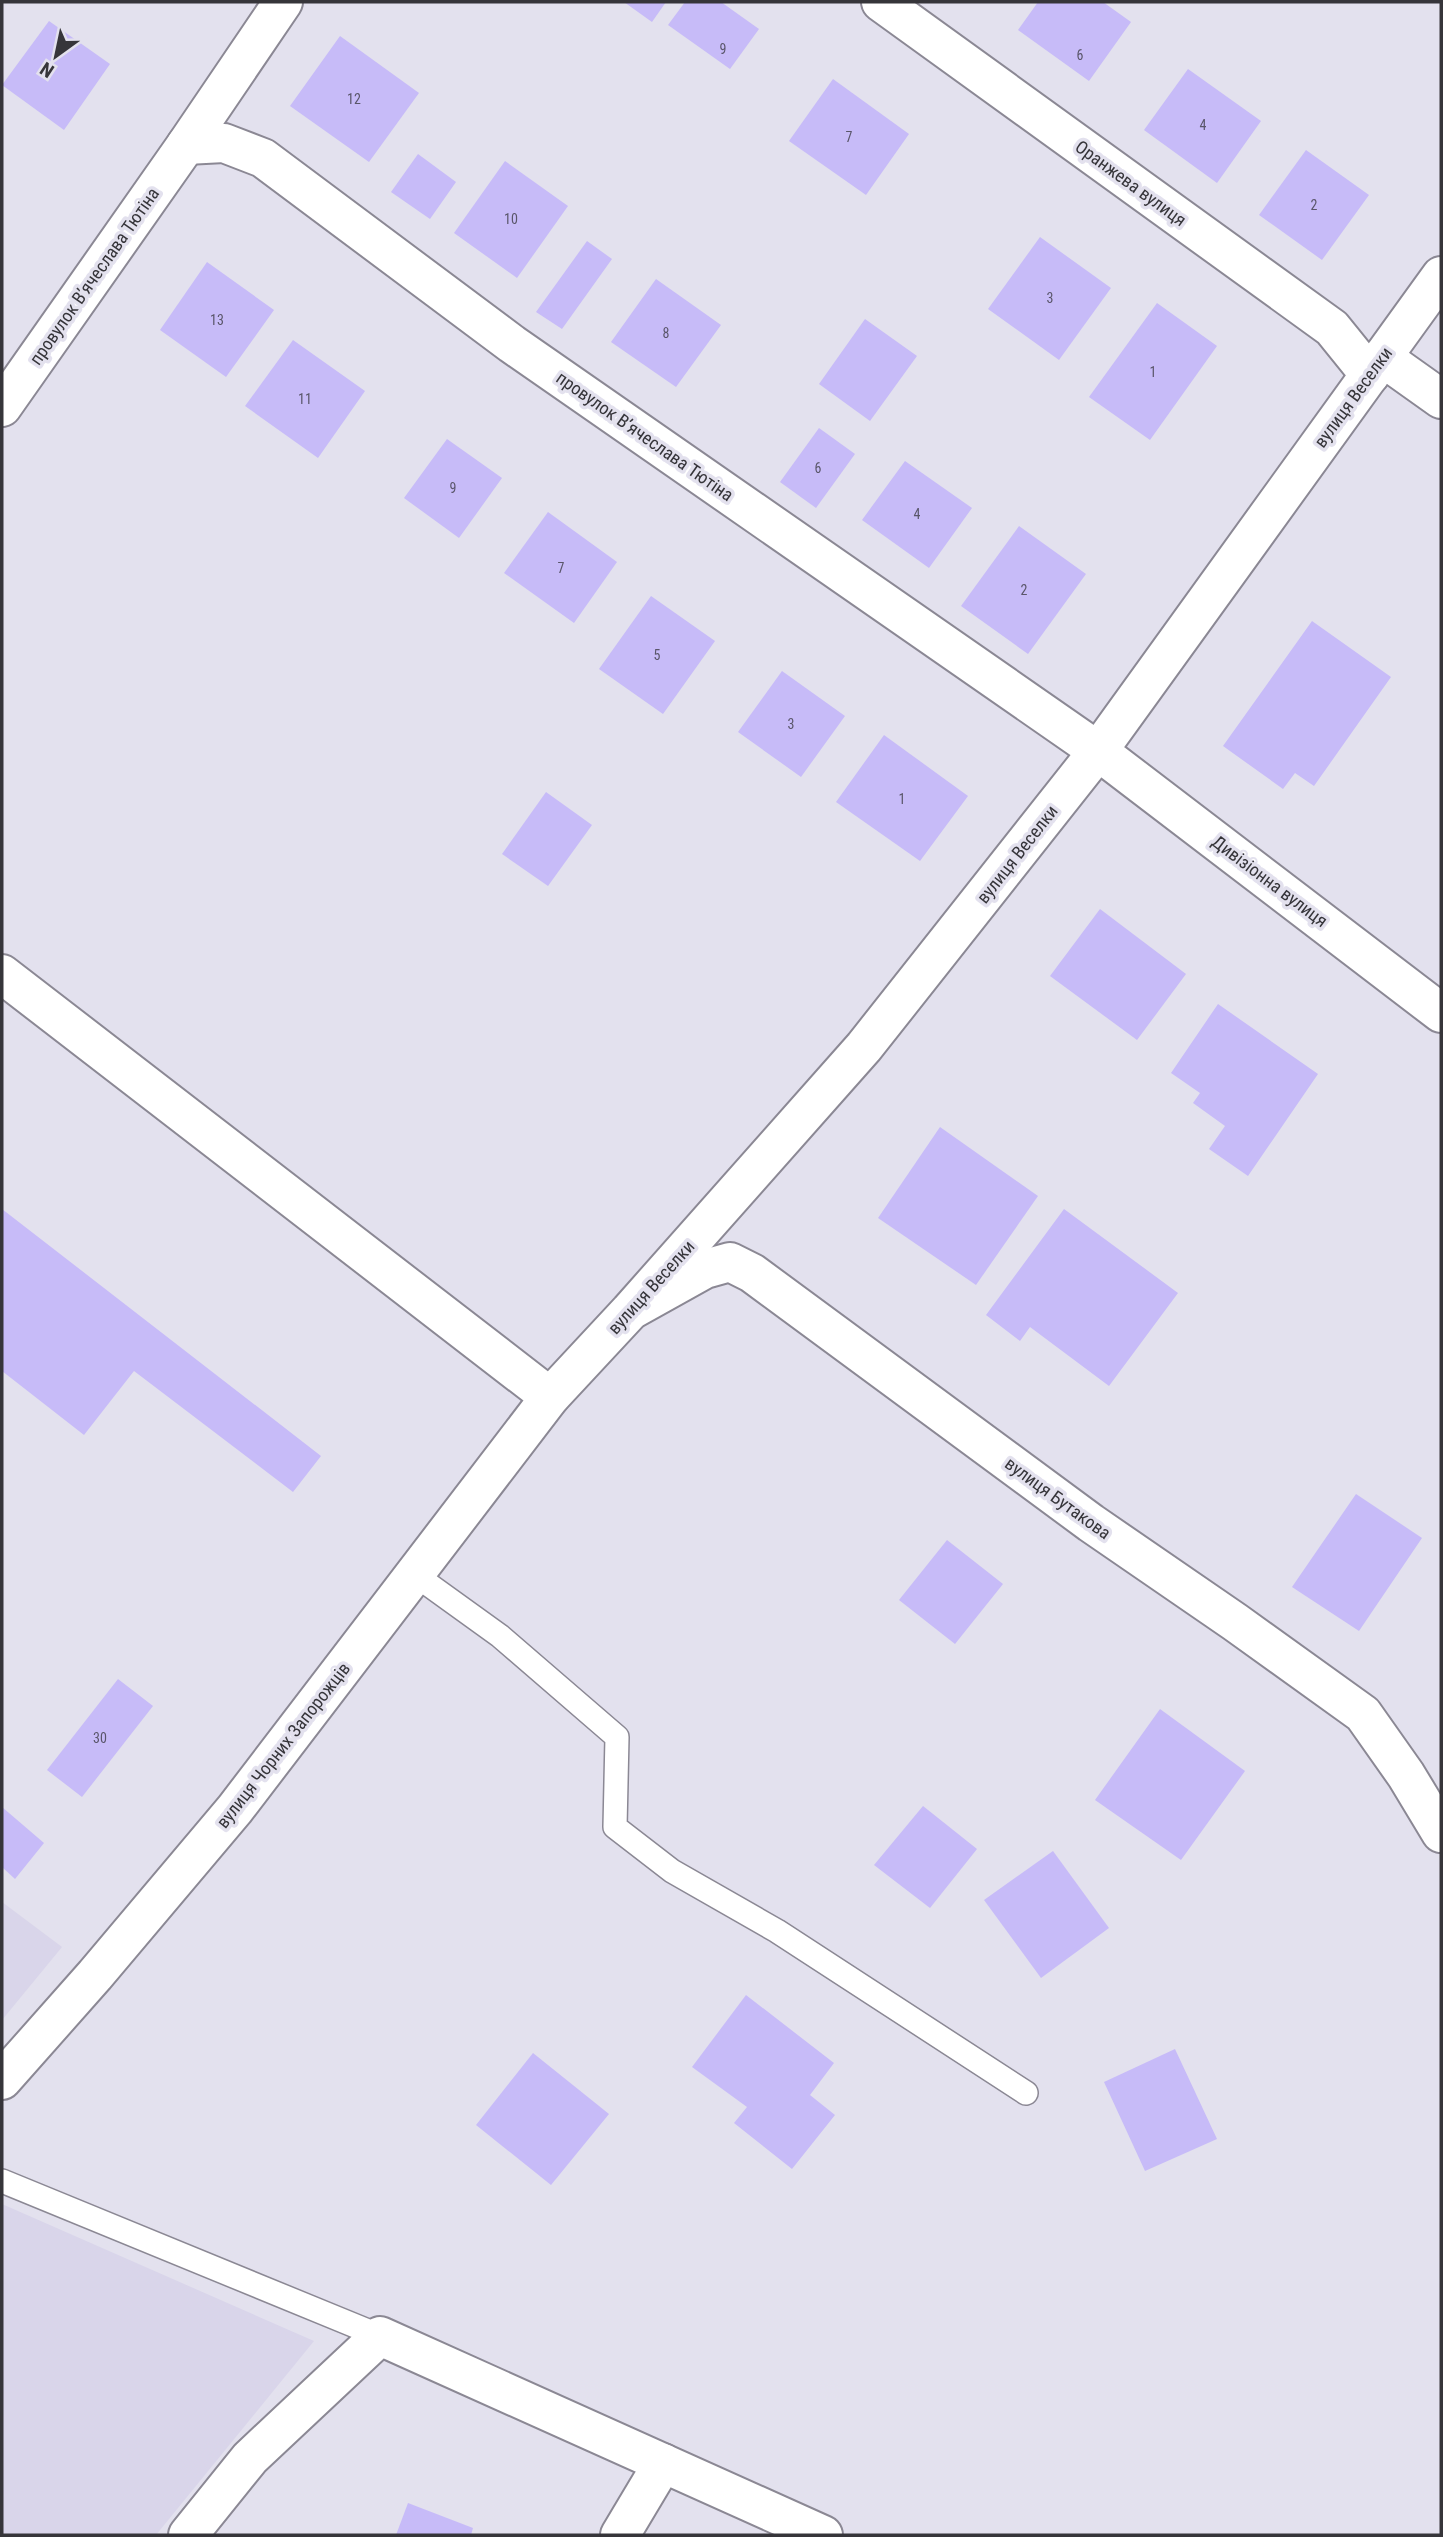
<svg xmlns="http://www.w3.org/2000/svg" width="1443" height="2537" font-family="'Roboto Condensed',sans-serif">
<style>
.built{fill:#d9d5ea}
.building{fill:#c7bbf8}
.lines{fill:none;stroke-linecap:round;stroke-linejoin:round}
.service-casing{stroke:#8b8894;stroke-width:26}
.minor-casing{stroke:#8b8894;stroke-width:42}
.tertiary-casing{stroke:#8b8894;stroke-width:42}
.service{stroke:#fff;stroke-width:23}
.minor{stroke:#fff;stroke-width:38}
.tertiary{stroke:#fff;stroke-width:38}
.labels{text-anchor:middle;dominant-baseline:central;stroke-width:7;stroke-linejoin:round;paint-order:stroke}
.number-label{font-size:14px;fill:#5a566a}
.street-label{font-size:18px;fill:#36353a;stroke:#e3e1ee}
</style>
<rect width="100%" height="100%" fill="#e3e1ee"/>
<!-- built -->
<g class="built">
<polygon points="2,1902 62,1947 2,2020"/>
<polygon points="2,2204 314,2341 156,2535 2,2535"/>
</g>
<!-- building -->
<g class="building">
<polygon points="624,2 666,2 652,22"/>
<polygon points="685,2 721,2 759,29 730,69 668,25"/>
<polygon points="1038,2 1103,2 1131,22 1089,81 1018,30"/>
<polygon points="49,21 110,64 64,130 2,85"/>
<polygon points="340,36 419,93 369,162 290,106"/>
<polygon points="1188,69 1261,121 1217,183 1144,130"/>
<polygon points="833,79 909,134 866,195 789,141"/>
<polygon points="1306,150 1369,195 1322,260 1259,215"/>
<polygon points="418,154 456,182 430,219 391,192"/>
<polygon points="505,161 568,206 517,278 454,233"/>
<polygon points="1040,237 1111,288 1059,360 988,309"/>
<polygon points="587,241 612,259 562,329 536,312"/>
<polygon points="207,262 274,310 226,377 160,330"/>
<polygon points="656,279 721,325 676,387 611,342"/>
<polygon points="1157,303 1217,346 1150,440 1089,397"/>
<polygon points="865,319 917,356 870,421 819,384"/>
<polygon points="293,340 365,391 318,458 245,406"/>
<polygon points="819,428 855,454 816,508 780,482"/>
<polygon points="447,439 502,478 459,538 404,498"/>
<polygon points="905,461 972,508 929,568 862,520"/>
<polygon points="548,512 617,562 574,623 504,573"/>
<polygon points="1019,526 1086,574 1028,654 961,606"/>
<polygon points="651,596 715,641 663,714 599,669"/>
<polygon points="1312,621 1391,677 1314,786 1295,773 1283,789 1223,746"/>
<polygon points="782,671 845,716 801,777 738,732"/>
<polygon points="884,735 968,796 920,861 836,802"/>
<polygon points="546,792 592,825 548,886 502,854"/>
<polygon points="1100,909 1186,974 1137,1040 1050,976"/>
<polygon points="1218,1004 1318,1074 1248,1176 1209,1149 1225,1126 1193,1103 1200,1093 1171,1073"/>
<polygon points="940,1127 1038,1196 976,1285 878,1218"/>
<polygon points="2,1209 321,1456 293,1492 134,1371 84,1435 2,1371"/>
<polygon points="1064,1209 1178,1293 1109,1386 1030,1327 1020,1341 986,1315"/>
<polygon points="1356,1494 1422,1538 1359,1631 1292,1587"/>
<polygon points="947,1540 1003,1584 955,1644 899,1600"/>
<polygon points="118,1679 153,1706 82,1797 47,1770"/>
<polygon points="1160,1709 1245,1771 1181,1860 1095,1800"/>
<polygon points="923,1806 977,1849 930,1908 874,1865"/>
<polygon points="2,1807 44,1843 15,1879 2,1867"/>
<polygon points="1053,1851 1109,1928 1041,1978 984,1900"/>
<polygon points="746,1995 834,2063 810,2095 835,2115 792,2169 734,2123 747,2107 692,2067"/>
<polygon points="1175,2049 1217,2139 1145,2171 1104,2082"/>
<polygon points="533,2053 609,2114 551,2185 476,2125"/>
<polygon points="408,2503 473,2528 471,2535 396,2535"/>
</g>
<g class="lines">
<!-- service casing -->
<g class="service-casing">
<g id="service">
<polyline points="414,1574 500,1636 617,1737 615,1827 672,1871 777,1931 1026,2093"/>
<polyline points="2,2181 380,2336"/>
</g>
</g>
<!-- minor casing -->
<g class="minor-casing">
<g id="minor">
<polyline points="881,2 1332,328 1370,375"/>
<polyline points="186,145 224,143 263,158 512,344 1098,751 1441,1013"/>
<polyline points="1382,357 1441,399"/>
<polyline points="2,407 186,145 283,2"/>
<polyline points="2,974 550,1397"/>
<polyline points="635,1308 705,1269 730,1262 752,1273 1091,1523 1235,1622 1363,1714 1406,1775 1441,1833"/>
<polyline points="188,2535 250,2458 380,2336 823,2535"/>
<polyline points="620,2535 663,2463"/>
</g>
</g>
<!-- tertiary casing -->
<g class="tertiary-casing">
<polyline id="tertiary" points="2,2080 95,1975 235,1809 550,1397 630,1311 864,1047 1098,751 1441,276"/>
</g>
<!-- service -->
<use href="#service" class="service"/>
<!-- minor -->
<use href="#minor" class="minor"/>
<!-- tertiary -->
<use href="#tertiary" class="tertiary"/>
</g>
<g class="labels">
<!-- number labels -->
<g class="number-label">
<text x="723" y="49">9</text>
<text x="1080" y="55">6</text>
<text x="354" y="99">12</text>
<text x="1203" y="125">4</text>
<text x="849" y="137">7</text>
<text x="1314" y="205">2</text>
<text x="511" y="219">10</text>
<text x="1050" y="298">3</text>
<text x="217" y="320">13</text>
<text x="666" y="333">8</text>
<text x="1153" y="372">1</text>
<text x="305" y="399">11</text>
<text x="818" y="468">6</text>
<text x="453" y="488">9</text>
<text x="917" y="514">4</text>
<text x="561" y="568">7</text>
<text x="1024" y="590">2</text>
<text x="657" y="655">5</text>
<text x="791" y="724">3</text>
<text x="902" y="799">1</text>
<text x="100" y="1738">30</text>
</g>
<!-- street labels -->
<g class="street-label">
<text transform="translate(1131 183) rotate(36)">Оранжева вулиця</text>
<text transform="translate(94 276) rotate(-55)">провулок Вʼячеслава Тютіна</text>
<text transform="translate(1353 397) rotate(-54)">вулиця Веселки</text>
<text transform="translate(645 436) rotate(35)">провулок Вʼячеслава Тютіна</text>
<text transform="translate(1017 854) rotate(-52)">вулиця Веселки</text>
<text transform="translate(1270 881) rotate(37)">Дивізіонна вулиця</text>
<text transform="translate(651 1287) rotate(-48)">вулиця Веселки</text>
<text transform="translate(1058 1498) rotate(36)">вулиця Бутакова</text>
<text transform="translate(283 1745) rotate(-52)">вулиця Чорних Запорожців</text>
</g>
</g>
<!-- border -->
<rect width="1443" height="2537" fill="none" stroke="#36353a" stroke-width="7"/>
<!-- north arrow -->
<g transform="translate(56 56) rotate(213)" stroke="#e3e1ee" stroke-width="5" paint-order="stroke">
<path d="M0-5L12 26L0 18L-12 26Z" fill="#36353a"/>
<text y="-10" font-size="19" font-weight="bold" text-anchor="middle" fill="#36353a">N</text>
</g>
</svg>
